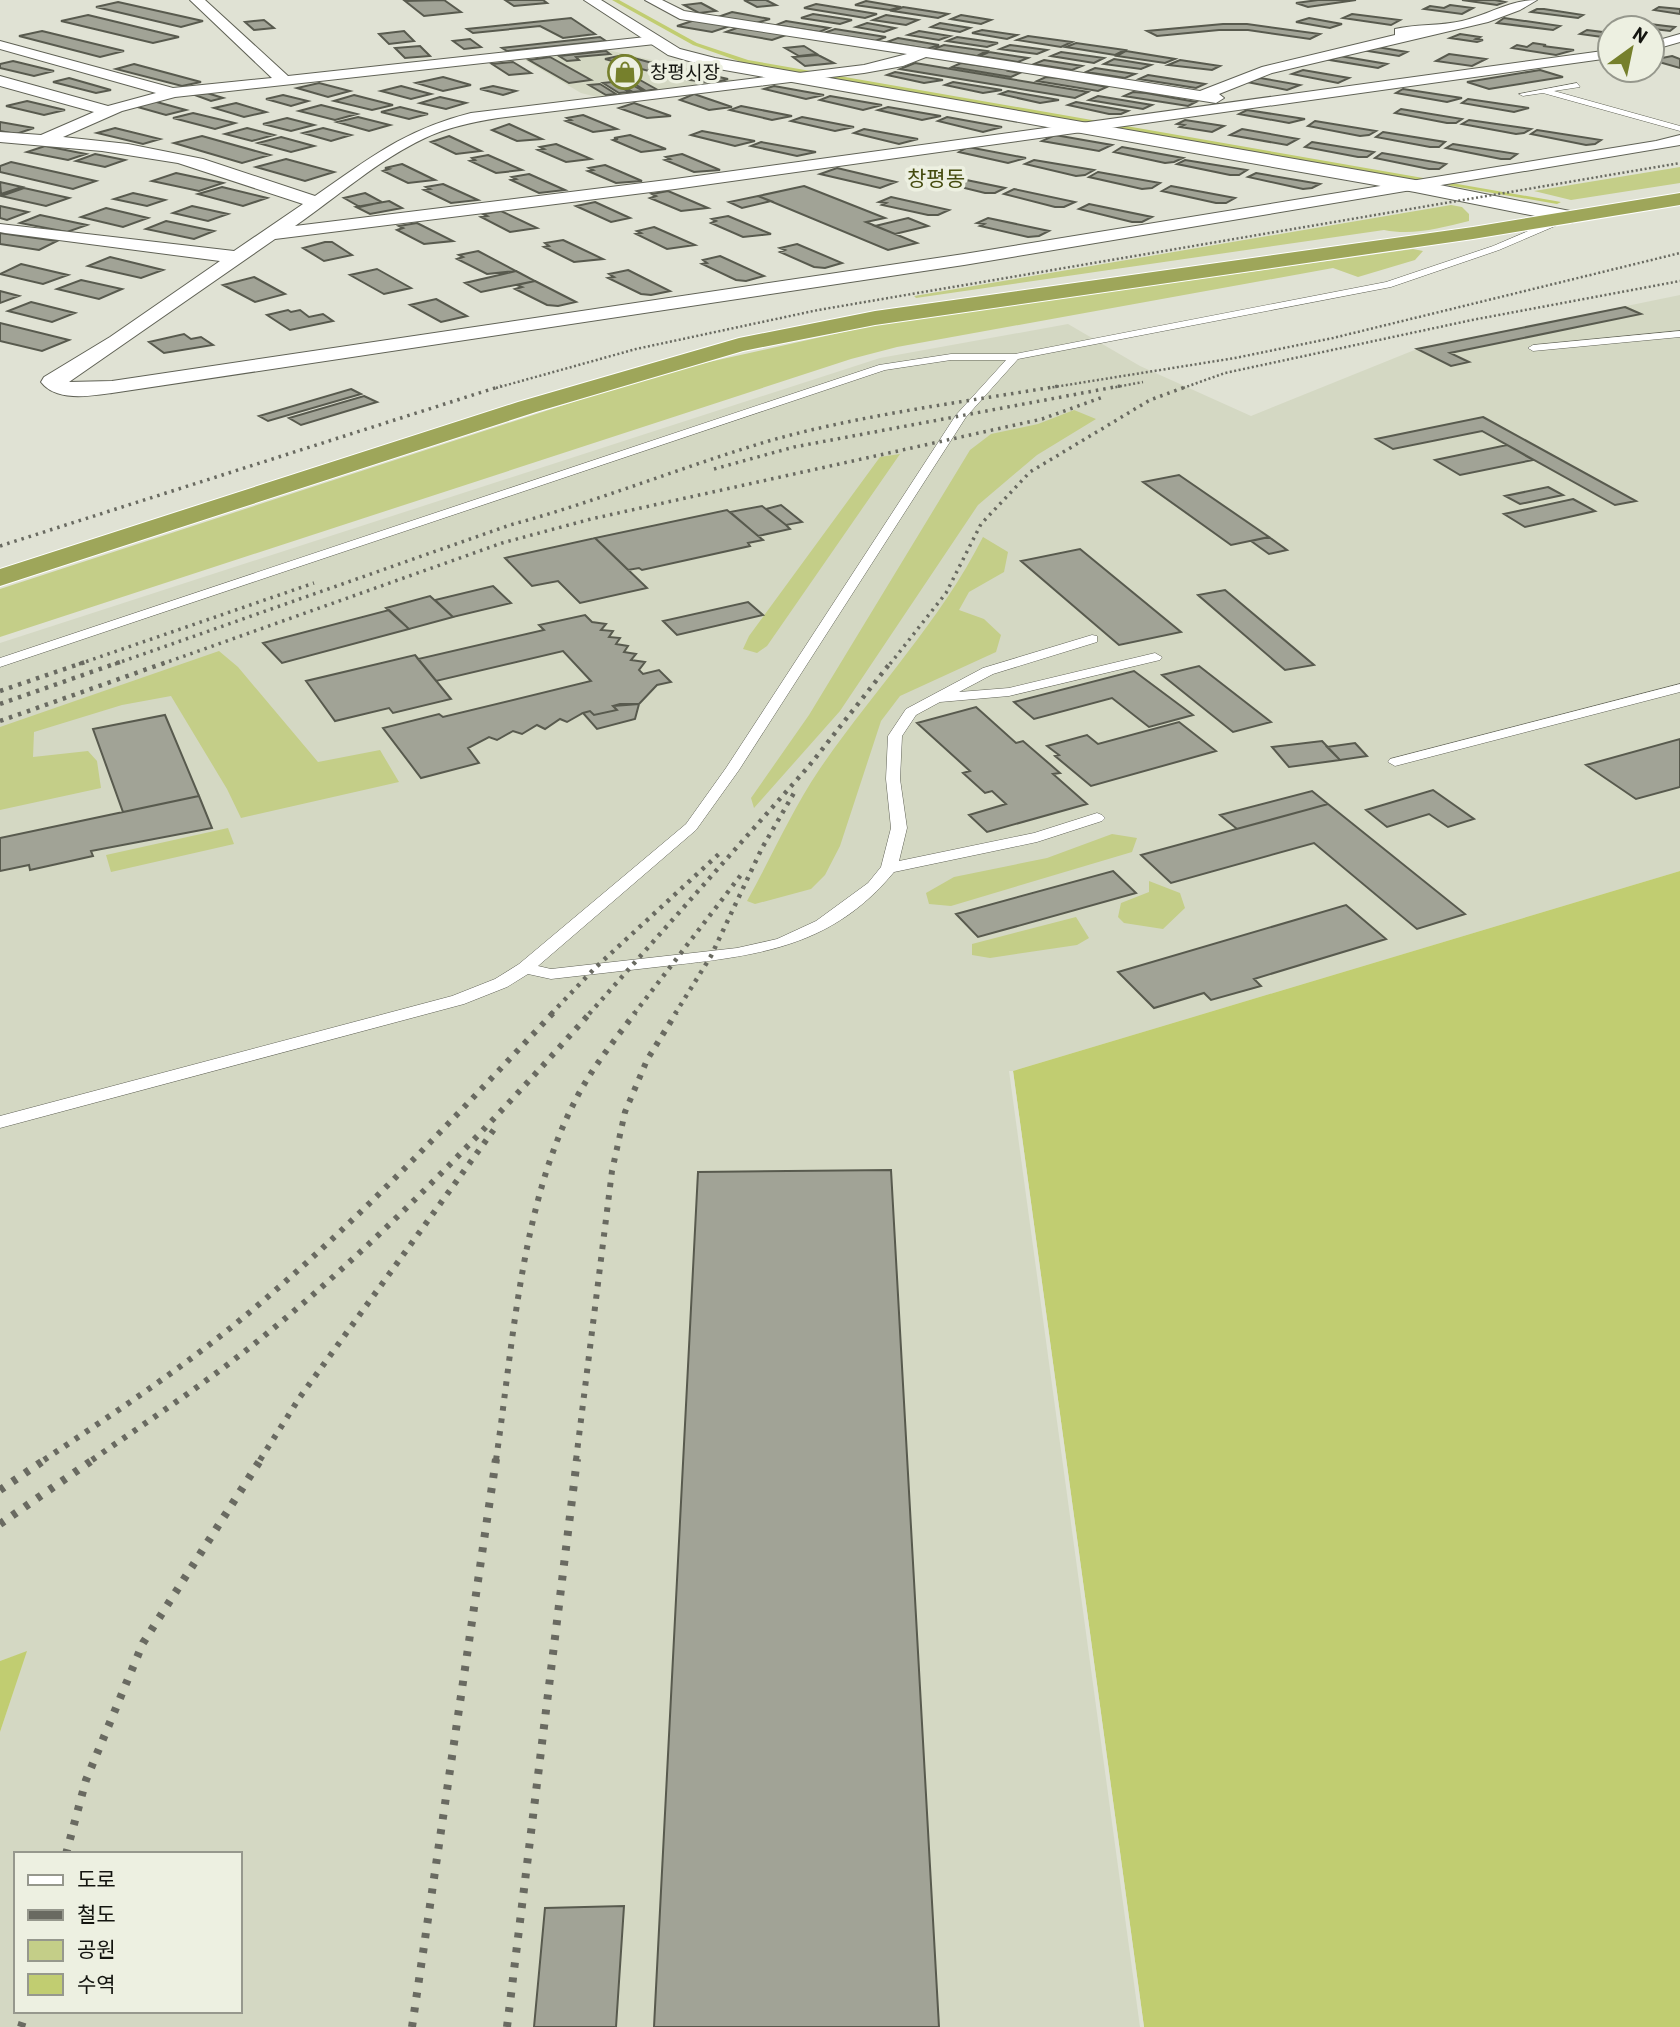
<svg xmlns="http://www.w3.org/2000/svg" width="1680" height="2027" font-family="Barlow,'Noto Sans KR',sans-serif">
	<rect width="100%" height="100%" fill="#e0e2d4"/>
	<path fill="#d4d8c3" fill-rule="evenodd" d="M603,49L674,65L735,80L719,84L601,98L581,93L525,60Z
		M1680,295V871L1013,1071L1144,2027H0V1732L26,1652L0,1661V643L880,358L1068,324L1140,366L1251,416L1417,349ZM16,1854H240V2011H16Z"/>
	<path fill="#c4ce88" d="M1680,167V183L1571,200L1534,191Z
		M1451,205L1462,207L1469,214V221C1440,228 1413,236 1384,230L916,298L914,296Z
		M1413,249L1423,251L1415,260L1358,277L1333,268L897,347L851,359L0,637V589L622,386L700,364L879,324Z
		M1074,410L1096,419L1037,455L978,505L840,711L754,808L751,798L809,715L970,450L991,434L1038,424Z
		M900,454L767,646L757,653L743,649L749,636L880,457Z
		M983,537L1008,552L1004,572L969,592L959,610L984,619L1001,635L996,652L900,696L881,721L840,846L825,875L811,889L755,904L747,901C771,858 792,810 819,770C873,691 940,622 983,537Z
		M219,651L238,667L318,762L380,750L399,782L241,818L227,789L171,696L122,705L34,732L33,757L88,751L97,761L101,788L0,810V727Z
		M228,828L234,844L111,872L106,855Z
		M1112,834L1137,838L1132,852L951,906L929,904L926,893L954,877L1047,858Z
		M1149,881L1180,893L1185,908L1163,929L1124,923L1118,917L1121,903L1149,892Z
		M1076,917L1089,938L1077,945L990,958L972,955V944Z"/>
	<path fill="#c1cd71" d="M1680,871V2027H1144L1013,1071Z
		M27,1651L0,1732V1661Z"/>
	<path fill="#e0e2d4" d="M1009,1071H1013L1144,2027H1140Z"/>
	<g fill="none" stroke-linecap="round" stroke-linejoin="round">
		<path fill="#c1cd71" fill-rule="evenodd" d="M612,0H619L697,43L748,60L1561,202L1557,204L747,64L693,45Z"/>
	</g>
	<path fill="#a1a396" stroke="#585a4e" stroke-width="2" d="M444,0L461,12L424,16L405,1Z
		M505,0H543L547,3L514,6Z
		M744,0H766L776,5L757,7Z
		M1318,0H1356L1308,7L1296,3Z
		M1462,0H1495L1505,2L1497,5Z
		M866,1L901,7L890,10L855,5Z
		M118,2L203,21L181,27L96,7Z
		M701,3L716,11L699,13L684,5Z
		M816,4L877,14L865,18L804,8Z
		M1450,5L1473,8L1462,14L1424,9L1430,6L1444,8Z
		M903,7L948,14L938,18L893,11Z
		M1659,7L1680,9V14L1654,10Z
		M1537,9H1544L1583,15L1578,18L1531,12Z
		M732,12L770,19L756,23L718,17Z
		M813,14L852,20L840,24L801,18Z
		M1352,14L1400,20L1391,25L1343,18Z
		M88,15L179,37L153,43L61,21Z
		M886,15L918,20L906,25L873,20Z
		M961,15L991,20L981,24L951,19Z
		M571,18L595,34L563,38L540,26L473,33L467,29Z
		M1309,18L1342,24L1330,28L1296,22Z
		M1504,18L1560,26L1553,30L1497,23Z
		M264,20L274,28L254,30L245,22Z
		M695,20L730,26L712,32L677,26Z
		M786,21L829,28L819,32L776,25Z
		M1626,21L1666,26L1675,27L1670,31L1621,25Z
		M867,23L895,28L884,32L856,27Z
		M940,23L970,28L960,32L931,27Z
		M1223,24H1247L1320,34L1310,39L1248,30H1219L1157,36L1147,31Z
		M742,26L789,34L772,40L726,32Z
		M835,29L886,37L875,41L824,33Z
		M982,30L1017,35L1007,39L972,33Z
		M1587,30L1610,33V38L1580,34Z
		M42,31L124,51L100,57L19,36Z
		M404,31L414,41L389,44L379,34Z
		M919,31L950,36L939,40L908,35Z
		M1460,34L1480,37L1476,39L1483,40L1477,42L1450,38Z
		M1028,36L1072,42L1061,47L1017,40Z
		M600,37L606,41L507,51L502,48Z
		M957,37L998,43L987,47L947,41Z
		M898,38L939,45L927,49L887,42Z
		M470,39L481,47L464,49L453,41Z
		M1076,43L1125,50L1115,55L1066,47Z
		M1533,43L1546,45L1543,46L1574,50L1556,55L1512,48L1517,45L1527,47Z
		M944,45L987,51L977,56L934,49Z
		M1010,45L1047,50L1037,54L1000,49Z
		M420,46L430,56L405,58L395,48Z
		M804,46L817,54L799,56L785,48Z
		M1371,46L1407,52L1399,56L1362,50Z
		M606,51L610,54L576,57L579,60L567,61L559,56Z
		M1126,51L1175,59L1165,63L1117,56Z
		M989,52L1028,58L1018,62L980,56Z
		M1061,52L1104,58L1094,63L1051,56Z
		M1449,54L1486,59L1472,66L1436,61Z
		M623,55L674,69L656,73L605,59Z
		M818,55L834,63L805,66L793,57Z
		M1340,56L1387,64L1378,68L1330,60Z
		M1672,56L1680,59V68L1652,60Z
		M550,57L591,80L569,83L529,60Z
		M1114,59L1151,65L1141,69L1104,64Z
		M1044,60L1082,66L1072,70L1034,64Z
		M1180,60L1220,66L1212,70L1168,65Z
		M13,61L54,71L34,76L0,68V64Z
		M513,62L531,73L509,75L492,64Z
		M915,63L1088,92L1075,98L900,69Z
		M961,63L1011,70L1009,71L1020,73L1011,77L952,67Z
		M134,64L201,82L182,86L116,69Z
		M1095,68L1135,74L1125,78L1086,72Z
		M1303,70L1349,78L1338,83L1292,74Z
		M1540,70L1563,77L1489,89L1467,82Z
		M895,72L943,80L924,83L887,75Z
		M701,73L728,79L714,83L682,79Z
		M1148,75L1205,84L1196,88L1139,79Z
		M443,77L471,85L443,91L416,83Z
		M1046,77L1059,78L1107,87L1098,91L1037,81Z
		M69,78L111,90L96,93L53,82Z
		M1260,78L1300,85L1287,90L1247,82Z
		M640,80L656,89L646,91L630,81Z
		M625,81L643,91L633,92L615,82Z
		M612,82L629,92L619,93L603,83Z
		M953,82L1002,90L983,93L945,85Z
		M319,83L350,91L328,97L297,88Z
		M600,84L616,94L606,95L589,85Z
		M401,86L431,94L411,99L381,91Z
		M493,86L516,91L503,95L480,89Z
		M774,86L824,95L806,99L764,89Z
		M1403,89L1462,98L1447,102L1396,93Z
		M1008,91L1059,100L1040,103L1000,94Z
		M1133,92L1146,93L1196,102L1188,106L1124,96Z
		M207,93L223,98L211,101L195,95Z
		M694,94L732,107L709,110L680,100Z
		M283,95L308,101L291,106L266,99Z
		M354,95L393,105L372,110L334,101Z
		M830,96L882,105L863,110L820,100Z
		M1098,96L1152,105L1143,109L1089,100Z
		M440,97L466,103L446,109L420,103Z
		M1468,99L1529,108L1514,112L1462,103Z
		M27,101L65,110L44,115L6,106Z
		M153,101L186,110L166,115L134,106Z
		M1076,102L1128,111L1121,114H1109L1068,105Z
		M236,103L266,112L244,117L214,108Z
		M634,103L671,116L647,118L619,108Z
		M321,105L357,114L335,120L299,111Z
		M741,106L792,116L772,120L730,110Z
		M400,107L428,114L409,119L381,112Z
		M888,107L941,116L922,120L878,110Z
		M1401,109L1462,119L1456,123H1447L1395,113Z
		M1247,110L1305,119L1289,123L1239,114Z
		M193,113L235,123L215,129L173,118Z
		M583,115L617,129L593,132L566,121L571,120L567,118Z
		M358,117L390,125L369,131L337,122Z
		M802,117L854,127L835,131L791,121Z
		M947,117L1002,127L983,132L938,121Z
		M287,118L314,125L291,131L263,124Z
		M1185,120L1224,126L1212,132L1180,127L1184,125L1177,124Z
		M1469,120L1531,129L1524,133L1516,134L1462,124Z
		M1315,121L1376,131L1369,135L1360,136L1308,126Z
		M0,122L34,128L16,134L0,131Z
		M509,124L542,139L517,141L492,130Z
		M115,128L160,139L143,144L97,133Z
		M247,128L274,135L252,141L225,134Z
		M323,128L351,135L331,141L303,133Z
		M864,129L918,139L899,144L854,133Z
		M1242,129L1298,139L1287,145L1230,135Z
		M1537,130L1601,140L1595,144L1586,145L1531,134Z
		M702,131L755,141L735,146L691,135Z
		M1383,132L1445,142L1439,147H1430L1376,137Z
		M630,135L666,149L641,152L613,140L618,139L614,138Z
		M1055,135L1112,145L1099,151L1042,141Z
		M202,136L270,155L242,163L174,143Z
		M449,136L481,151L456,154L431,142Z
		M281,137L314,146L291,152L258,143Z
		M761,142L816,152L797,156L751,146Z
		M1312,142L1374,152L1367,157H1358L1305,147Z
		M556,144L591,159L566,162L538,150L544,149L540,147Z
		M1453,144L1517,154L1510,159H1501L1446,148Z
		M45,146L86,154L68,160L27,152Z
		M968,147L1026,158L1008,163L959,152Z
		M1122,147L1183,158L1174,162L1165,163L1114,152Z
		M1382,153L1446,164L1439,169H1429L1375,158Z
		M95,154L125,160L105,167L76,161Z
		M682,154L720,170L694,172L665,160L670,159L666,157Z
		M488,155L522,170L496,173L470,161L475,160L472,158Z
		M286,159L334,172L305,181L256,167Z
		M1034,160L1094,170L1085,175L1076,176L1025,164Z
		M1185,160L1247,170L1239,175H1230L1177,164Z
		M11,162L96,181L73,189L0,172V166Z
		M402,164L435,180L408,183L383,171L389,169L385,168Z
		M605,165L642,181L616,183L588,171L593,170L589,168Z
		M837,168L896,182L880,188L820,174Z
		M1098,172L1160,183L1152,188L1142,189L1089,177Z
		M176,173L223,183L199,191L152,181Z
		M1256,173L1320,184L1312,188L1303,189L1248,177Z
		M529,174L565,190L539,193L511,180L516,179L512,177Z
		M947,176L1005,188L995,193H985L936,181Z
		M0,182L22,187L1,194Z
		M443,184L478,200L451,203L424,190L430,189L426,187Z
		M804,186L885,218L866,222L917,243L888,250L758,196Z
		M1171,186L1235,198L1226,203H1216L1162,191Z
		M222,187L267,198L243,206L198,194Z
		M24,188L69,198L46,206L1,196Z
		M1014,189L1075,202L1064,207H1055L1004,194Z
		M668,191L708,208L681,211L650,198L656,196L652,194Z
		M133,193L165,200L147,206L114,199Z
		M365,193L382,202L360,207L344,198Z
		M758,196L771,201L742,208L729,202Z
		M891,197L949,210L938,215H928L882,205L886,203L879,202Z
		M389,201L402,208L370,214L356,207Z
		M595,202L630,218L611,222L576,206Z
		M1089,204L1152,217L1142,222H1132L1079,209Z
		M0,206L28,212L7,220L0,218Z
		M192,206L228,214L208,221L173,213Z
		M106,208L148,218L123,227L81,217Z
		M501,211L537,228L510,232L481,217L487,216L483,214Z
		M40,215L87,225L67,232L20,223Z
		M728,216L771,234L743,237L711,223L716,221L712,219Z
		M908,218L928,226L895,234L875,226Z
		M988,218L1049,231L1039,236L1028,237L980,226L984,224L977,223Z
		M166,221L214,231L194,239L146,229Z
		M417,223L453,241L424,244L397,230L403,228L399,226Z
		M654,227L695,245L667,249L636,234L641,233L637,231Z
		M0,233L57,241L39,250L0,244Z
		M563,240L603,259L574,262L544,247L549,246L545,243Z
		M325,242H332L352,255L324,261L303,248Z
		M797,244L842,263L825,268L814,267L780,252L785,250L780,248Z
		M478,251L516,271L487,274L457,259L463,257L459,255Z
		M720,256L764,276L746,281L736,280L702,264L707,263L703,260Z
		M110,257L163,270L141,278L88,266Z
		M21,264L68,275L43,284L0,274Z
		M377,269L411,288L384,294L350,275Z
		M628,270L670,291L651,295L641,294L608,278L614,277L609,274Z
		M516,271L535,281L481,292L465,283Z
		M254,277L285,294L255,302L223,285Z
		M81,280L122,289L99,299L57,289Z
		M535,281L576,302L558,306L547,305L515,289L522,287L517,285Z
		M0,291L19,296L0,303Z
		M436,299L467,316L441,322L410,305Z
		M31,302L75,313L52,322L8,311Z
		M1625,307L1641,314L1450,353L1469,362L1451,366L1417,349Z
		M288,310L291,312L300,310L309,317L323,314L333,321L290,330L267,315Z
		M0,323L69,340L42,351L0,341Z
		M184,334L191,339L201,337L213,345L164,353L149,342Z
		M351,389L361,394L268,421L259,416Z
		M364,396L377,402L301,425L289,418Z
		M1483,417L1636,501L1615,505L1482,431L1393,449L1376,439Z
		M1507,445L1533,460L1460,475L1435,460Z
		M1179,475L1269,537L1231,545L1143,482Z
		M1548,487L1563,495L1520,504L1505,496Z
		M1573,499L1595,511L1525,527L1504,514Z
		M781,505L802,522L786,525L766,509Z
		M762,506L786,525L790,529L758,536L730,512Z
		M727,510L763,540L748,543L750,546L642,570L639,568L628,570L595,538Z
		M1269,537L1287,550L1269,554L1251,541Z
		M595,538L647,588L580,603L558,581L532,586L505,558Z
		M1080,549L1181,632L1119,645L1021,561Z
		M493,586L511,603L453,617L435,600Z
		M1225,590L1314,665L1285,670L1198,595Z
		M430,596L453,617L409,629L386,608Z
		M748,602L763,615L677,635L663,621Z
		M389,610L409,629L282,663L263,643Z
		M585,615L592,622L606,624L601,630L613,631L609,637L620,638L616,644L628,646L624,652L636,654L631,660L645,662L639,670L643,674L659,670L671,682L657,685L639,704L613,706L617,710L594,715L590,711L583,713L567,722L560,719L545,729L537,725L522,734L513,731L497,740L489,737L468,748L479,763L421,778L383,728L439,714L443,717L591,681L563,651L436,681L418,659L544,630L539,625Z
		M415,655L451,699L393,713L389,708L335,721L306,681Z
		M1199,666L1271,722L1233,732L1162,675Z
		M1134,671L1193,715L1149,727L1112,698L1034,719L1014,702Z
		M620,704H639L635,719L597,729L583,713L590,711L594,715L617,710L613,706Z
		M976,707L1016,743L1023,741L1060,773L1053,774L1087,804L987,832L969,815L1006,804L992,791L985,793L963,773L970,771L917,723Z
		M165,715L199,796L123,812L93,729Z
		M1179,722L1216,751L1091,786L1055,756L1059,755L1047,746L1087,735L1098,744Z
		M1680,739V787L1636,799L1586,765Z
		M1322,741L1340,760L1289,767L1272,747Z
		M1355,743L1367,756L1340,760L1327,747Z
		M1433,790L1474,819L1448,827L1429,814L1387,827L1366,810Z
		M1312,791L1328,804L1237,829L1220,815Z
		M199,796L212,828L91,851L93,856L30,870L29,865L0,871V838Z
		M1328,804L1465,914L1417,929L1314,843L1171,883L1141,855Z
		M1113,871L1136,893L978,937L956,914Z
		M1346,905L1386,939L1254,979L1261,986L1211,1000L1204,993L1154,1008L1118,972Z
		M891,1170L939,2027H654L698,1172Z
		M624,1906L616,2027H534L545,1908Z"/>
	<g fill="none" stroke-linecap="round" stroke-linejoin="round">
		<g stroke="#606256" stroke-width="1">
			<path id="service" d="M1577,83L1580,87L1554,91L1680,126V131L1543,93L1523,96L1519,94Z
				M1566,215L1571,218L1569,220L1499,250L1391,287L1018,359L966,417L739,770L696,830L538,966L551,969L737,948L777,939L816,921L868,883L881,867L891,828L886,779L888,736L906,709L983,668L1092,635L1097,636V642L993,674L959,692L1009,688L1155,653L1162,657L1160,660L1009,696L940,702L916,715L902,736L900,779L907,828L899,861L1034,833L1097,813L1102,815L1105,818L1102,821L1037,842L894,872C834,945 763,955 674,965C633,970 592,974 551,979L528,974L507,987L464,1004L0,1128V1116L452,996L495,979L519,964L686,824L726,768L956,415L1006,360H951L885,370L0,667V658L879,365L951,354H1015L1386,282L1493,246Z
				M1680,331V337L1533,351L1528,348L1533,345Z
				M1680,684V692L1395,766L1388,762L1390,759Z"/>
		</g>
		<g stroke="#606256" stroke-width="2">
			<path id="minor" d="M190,0H205L288,76L655,36L662,40L655,44L175,97L122,111L63,137L128,144L203,159L315,196C370,158 404,130 471,113L864,65L907,54L680,19L645,0H662L684,11L1200,91L1262,67L1395,35V29C1417,24 1440,26 1462,21C1488,15 1510,0 1537,0L1520,10L1488,22L1272,73L1219,94L1224,98L1216,103L926,57L903,66L864,73L498,118C473,122 448,127 425,138C378,160 337,197 295,226L675,179L1610,50V58L675,189L275,239L69,382L112,381L964,254L1656,141L1680,135V145L964,265L112,393C91,396 56,402 41,382L44,377L110,337L220,261L5,233L0,232V224L234,251L303,204L178,163L102,151L0,142V132L41,135L94,112L0,86V76L108,106L156,93L0,49V41L173,88L272,78Z
				M1680,34V42L1652,50V42Z"/>
		</g>
		<g stroke="#606256" stroke-width="2">
			<path id="tertiary" d="M584,0H601L680,49L715,58L1415,180L1570,211L1577,213L1580,217L1577,221L1570,223L1415,192L713,68L668,55Z"/>
		</g>
		<g stroke="#fff" stroke-width="2">
			<path id="trunk" d="M1680,193V205L1473,239L875,325L743,351L536,412L0,586V569L518,402L739,338L875,311L1473,227Z"/>
		</g>
		<use href="#service" fill="#fff" fill-rule="evenodd"/>
		<use href="#minor" fill="#fff" fill-rule="evenodd"/>
		<use href="#tertiary" fill="#fff" fill-rule="evenodd"/>
		<use href="#trunk" fill="#9ea65a" fill-rule="evenodd"/>
		<path stroke="#696a61" stroke-width="2.5" stroke-dasharray="2 2.5" stroke-linecap="butt" d="M496,388L636,349L818,310L1680,163
			M1048,388L1235,358L1333,338L1680,253
			M1111,388L1143,382
			M1183,388L1225,373L1472,320L1680,281"/>
		<path stroke="#696a61" stroke-width="3.5" stroke-dasharray="2.5 5" stroke-linecap="butt" d="M714,469L794,447L1120,386
			M0,546L501,386
			M79,664L314,583
			M115,664L510,525C599,501 684,466 772,440C866,414 964,402 1059,386
			M162,664L502,543L591,519L1042,419L1103,397
			M890,664L946,593L981,524L1030,472L1150,400L1188,386"/>
		<path stroke="#696a61" stroke-width="4.5" stroke-dasharray="3.5 6" stroke-linecap="butt" d="M0,691L85,662
			M0,704L120,662
			M0,721L167,662
			M551,1014L595,968L721,852
			M589,1014L809,766L891,662
			M634,1014L744,871
			M675,1014L711,956L762,848L794,793"/>
		<path stroke="#696a61" stroke-width="6" stroke-dasharray="4.5 8" stroke-linecap="butt" d="M44,1460C108,1417 174,1374 234,1325C350,1231 451,1121 553,1013
			M92,1460C148,1421 206,1383 259,1340C378,1244 489,1127 590,1013
			M260,1460L300,1397L498,1124
			M496,1460C513,1345 521,1205 575,1101C591,1069 614,1041 635,1013
			M576,1460L612,1171L625,1112L647,1060L676,1013"/>
		<path stroke="#696a61" stroke-width="8" stroke-dasharray="5 10" stroke-linecap="butt" d="M0,1490L46,1459
			M0,1524L94,1459
			M66,1854L86,1780L143,1643L261,1459
			M21,2027L26,2011
			M412,2027L496,1459
			M507,2027L577,1459"/>
	</g>
	<defs>
		<g id="shop-ring" transform="scale(1.75)"><circle r="9.5" fill="#edf0e1" stroke="#76802c" stroke-width="1.5"/><path d="M-5-2.5h2.3a2.7 3.5 0 0 1 5.4 0H5L5.5 6h-11ZM-1.5-2.5h3a1.5 2.3 0 0 0-3 0Z" fill="#76802c"/></g>
	</defs>
	<g fill-rule="evenodd">
		<use href="#shop-ring" x="625" y="72"/>
	</g>
	<g text-anchor="middle" stroke-width="7" stroke-linejoin="round" paint-order="stroke">
		<g font-size="19" fill="#141510" stroke="#edf0e1" text-anchor="start">
			<text x="650" y="79">창평시장</text>
		</g>
		<g font-size="21" fill="#43490c" stroke="#edf0e1">
			<text x="936" y="186">창평동</text>
		</g>
	</g>
	<rect x="14" y="1852" width="228" height="161" fill="#edf0e1" stroke="#96988d" stroke-width="2"/>
	<rect x="28" y="1875" width="35" height="10" fill="#ffffff" stroke="#96988d" stroke-width="2"/>
	<text x="77" y="1887" font-size="21" fill="#141510">도로</text>
	<rect x="28" y="1910" width="35" height="10" fill="#696a61" stroke="#96988d" stroke-width="2"/>
	<text x="77" y="1922" font-size="21" fill="#141510">철도</text>
	<rect x="28" y="1940" width="35" height="21" fill="#c4ce88" stroke="#96988d" stroke-width="2"/>
	<text x="77" y="1957" font-size="21" fill="#141510">공원</text>
	<rect x="28" y="1974" width="35" height="21" fill="#c1cd71" stroke="#96988d" stroke-width="2"/>
	<text x="77" y="1992" font-size="21" fill="#141510">수역</text>
	<g transform="translate(1631 49) rotate(33)"><circle r="33" fill="#edf0e1" stroke="#96988d" stroke-width="2"/>
	<path d="M0-5L12 26L0 18L-12 26Z" fill="#76802c"/>
	<text y="-10" font-size="19" font-weight="bold" text-anchor="middle" fill="#141510">N</text>
	</g>
</svg>
